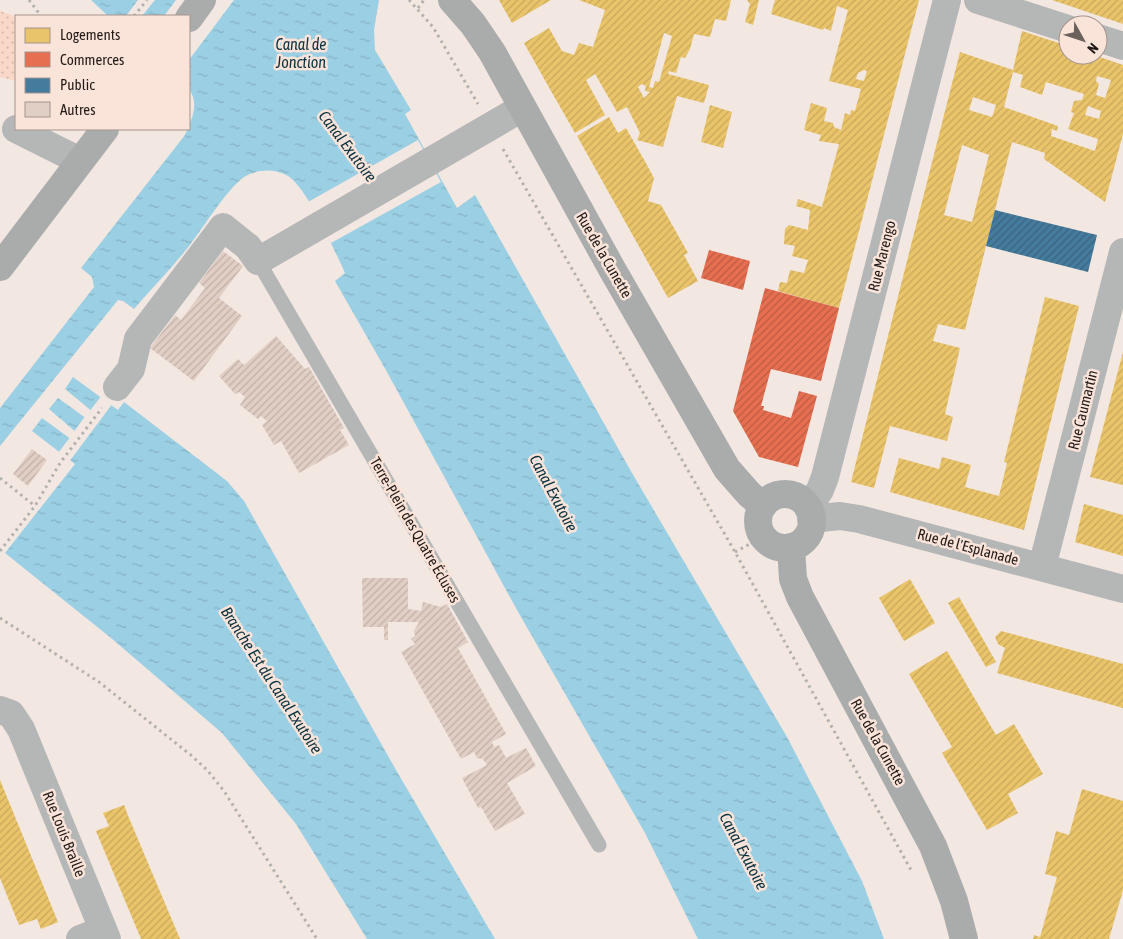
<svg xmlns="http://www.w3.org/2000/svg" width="1123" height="939" font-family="'Asap Condensed',sans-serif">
	<defs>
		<pattern id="grass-dots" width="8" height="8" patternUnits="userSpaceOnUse" patternTransform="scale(1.25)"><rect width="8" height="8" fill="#f9d8c8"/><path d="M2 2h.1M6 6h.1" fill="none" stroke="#d5b9ab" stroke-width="1.8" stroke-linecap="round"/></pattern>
		<pattern id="water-ripples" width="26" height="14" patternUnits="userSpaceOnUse" patternTransform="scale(1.25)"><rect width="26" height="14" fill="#9bcfe4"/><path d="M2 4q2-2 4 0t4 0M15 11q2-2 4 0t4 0" fill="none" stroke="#85b1c3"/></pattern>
		<pattern id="homes-hatch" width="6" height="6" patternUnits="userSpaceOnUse" patternTransform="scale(1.25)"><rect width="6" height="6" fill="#e9c46a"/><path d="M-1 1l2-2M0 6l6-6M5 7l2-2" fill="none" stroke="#c8a85b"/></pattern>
		<pattern id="shops-hatch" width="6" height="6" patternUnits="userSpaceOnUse" patternTransform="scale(1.25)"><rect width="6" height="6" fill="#e76f51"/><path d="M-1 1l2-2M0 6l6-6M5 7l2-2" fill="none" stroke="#bb5a42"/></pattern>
		<pattern id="public-hatch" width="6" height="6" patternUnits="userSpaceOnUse" patternTransform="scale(1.25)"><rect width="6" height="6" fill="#457b9d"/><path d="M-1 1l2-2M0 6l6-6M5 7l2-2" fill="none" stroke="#39647f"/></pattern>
		<pattern id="building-hatch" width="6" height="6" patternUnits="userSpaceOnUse" patternTransform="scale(1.25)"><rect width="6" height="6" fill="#e1cec5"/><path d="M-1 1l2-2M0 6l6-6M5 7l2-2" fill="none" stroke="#c1b0a8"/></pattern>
	</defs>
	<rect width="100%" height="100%" fill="#f3e7e1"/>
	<path fill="url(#grass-dots)" d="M0,11L12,15L16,19V81L0,77Z"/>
	<path fill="url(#water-ripples)" d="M91,0H379L374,30L375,50L411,110L405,114L457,208L475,195L632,473L787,737L862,881L884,939H698L645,833L517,610L387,372L335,281L345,273L341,264C331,243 306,187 288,176C274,168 257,169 244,177C227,189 203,228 189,246C172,268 152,288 134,309L123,301L118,300L0,446V408L94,287L92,277L81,268L185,135C191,121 200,104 189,89V16H108Z
		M73,377L118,410L124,402L227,481L244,501L396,770L495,939H367L296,824L222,733L111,638L5,553L75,464L32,431L42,418L79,445L84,439L49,409L58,398L94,424L99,417L65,389Z"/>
	<path fill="#f3e7e1" d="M138,0H155L142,16H126Z
		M176,0H234L189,60V16H164Z
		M418,140L441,182L331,243L308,202Z
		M102,395L113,403L69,462L58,453L71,436L79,442L81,439L73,433L86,415L94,421L96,418L89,412Z"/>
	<path fill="url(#homes-hatch)" fill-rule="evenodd" d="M499,0H551L512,23Z
		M579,0H731L726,21L715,19L710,37L694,34L690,49L685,58L681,57L676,73L669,71L668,74L709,85L704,103L677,96L663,147L637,140L640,133L627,107L617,112L595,74L586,80L605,115L575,133L551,91L524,43L549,28L562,51L574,55L579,43L593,47L605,10ZM664,33L672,36L659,82L655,81L653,88L649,87ZM642,84L646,86L645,91L650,92L644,98L638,87Z
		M747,0H759L753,25L745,22L750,4Z
		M775,0H919L839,308L778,291L780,282L787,283L790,270L804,273L808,260L792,256L795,246L784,244L785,229L789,225L808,230L810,210L796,206L798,199L822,207L839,144L819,141L821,135L804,130L811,103L827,108L824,121L833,123L834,127L841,130L845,113L850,115L851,110L855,111L861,89L829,81L848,10L837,6L831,31L824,28L823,30L771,14ZM864,70L867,71L864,81L856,79L858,73Z
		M1052,0H1123V24Z
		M1022,31L1068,46V55H1094L1123,65V134L1105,202L1044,159L1045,153L1012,142L965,330L938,324L933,341L960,348L945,414L953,417L947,441L890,426L874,488L851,482L960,52L1013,70ZM1013,72L1023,75L1020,87L1042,95L1046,82L1084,94L1082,100L1074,101L1071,112L1074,113L1068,129L1098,139L1095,151L1051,136L1052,129L1057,131L1058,126L1004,107ZM1097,76L1111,80L1105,98L1096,95L1099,84L1096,81ZM973,97L996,105L992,117L969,110ZM1088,106L1101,111L1099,119L1085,115ZM962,145L989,155L972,222L944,215Z
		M710,105L732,112L723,148L701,142Z
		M609,117L618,133L626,128L647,165L654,178L648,201L661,205L688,253L684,255L698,281L668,298L577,136Z
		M1045,297L1079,306L1024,530L890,492L899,458L939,469L942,457L971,465L965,487L999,496L1007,463L1004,462Z
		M1123,352V485L1090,477Z
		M1084,504L1123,515V556L1075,542Z
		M910,579L935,623L904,641L879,598Z
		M959,597L996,662L986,667L948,603Z
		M1001,631L1123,664V708L997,673L1005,648L998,644L995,637Z
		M947,651L996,735L1014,724L1043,774L1008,794L1018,813L987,830L942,753L952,747L909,674Z
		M0,780L58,922L41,929L37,919L19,925L0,878Z
		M1082,789L1123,801V890L1109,939H1033L1034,935L1040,937L1057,877L1045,874L1056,831L1069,835Z
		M124,805L129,818L180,939H141L96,831L109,826L103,813Z"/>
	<path fill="url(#shops-hatch)" d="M709,250L750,261L743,290L701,278Z
		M765,288L839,308L821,381L771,369L761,406H764L763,410L791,418L799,391L817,396L798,467L759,457L733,411Z"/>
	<path fill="url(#public-hatch)" d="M995,210L1097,235L1088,272L986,246Z"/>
	<path fill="url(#building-hatch)" d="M223,251L243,266L219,298L242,316L194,381L150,348L175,315L181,320L205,288L199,283Z
		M276,336L305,369L309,367L344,428L340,430L349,445L299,473L281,441L274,445L262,425L267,421L261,416L258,419L240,405L245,397L239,392L235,394L219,376L238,359L244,365Z
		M32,449L47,460L28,486L13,474Z
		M362,578H408V609L421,611L423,602L441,607L447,604L468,642L458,648L506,734L492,742L494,747L499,745L506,758L526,748L536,766L507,783L525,814L495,831L481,807L478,808L462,778L487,765L483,759L477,758L474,752L461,759L401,652L415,644L411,639L415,636L414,631L419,622H388V640H384V627H363Z"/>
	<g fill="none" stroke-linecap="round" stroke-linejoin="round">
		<path stroke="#b2b1b0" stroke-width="3" stroke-dasharray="2.5 4" stroke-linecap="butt" d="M29,0L41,16
			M409,0L433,27L478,104
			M418,8L424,0
			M134,16L147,0
			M503,149L735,552L911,870
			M0,478L35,506
			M0,551L35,506L60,463L102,408
			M735,552L763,537
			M0,618L99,682L192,756L208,771L224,791L317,939"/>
		<path stroke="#b5b6b6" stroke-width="15" d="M258,261L599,845"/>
		<path stroke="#b5b6b6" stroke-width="28" d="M978,0L1068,29
			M1098,38L1123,46
			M16,129L80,161
			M117,387L131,369L138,339L223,227L248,247L258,261L522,108
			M808,508L820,490L825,477L947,0
			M811,519L840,516L859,519L1123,589
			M1042,567L1123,252
			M0,710L11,714L21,729L107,939
			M80,939L103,930"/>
		<path stroke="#aaacac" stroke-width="28" d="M452,0L473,24L492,52L612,269L727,469L749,494L763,506
			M189,18L202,0
			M0,267L105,129
			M758 521a27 27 0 1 1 54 0a27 27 0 1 1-54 0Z
			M791,547L793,579L800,597L933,846L954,901L964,939"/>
	</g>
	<g text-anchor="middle" stroke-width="5" stroke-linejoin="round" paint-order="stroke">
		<g font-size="15" fill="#221a17" stroke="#fae4da">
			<text transform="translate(604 255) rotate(60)" y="5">Rue de la Cunette</text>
			<text transform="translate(882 256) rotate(-76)" y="5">Rue Marengo</text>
			<text transform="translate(1083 410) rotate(-76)" y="5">Rue Caumartin</text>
			<text transform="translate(415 530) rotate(60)" y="5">Terre-Plein des Quatre Écluses</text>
			<text transform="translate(968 547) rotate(15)" y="5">Rue de l'Esplanade</text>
			<text transform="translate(878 742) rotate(61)" y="5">Rue de la Cunette</text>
			<text transform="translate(64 834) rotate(68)" y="5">Rue Louis Braille</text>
		</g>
		<g font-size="16" font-style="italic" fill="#0a313f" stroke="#fae4da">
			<text x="301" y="50">Canal de<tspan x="301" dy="18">Jonction</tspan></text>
			<text transform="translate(348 146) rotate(53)" y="6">Canal Exutoire</text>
			<text transform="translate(554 493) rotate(62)" y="6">Canal Exutoire</text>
			<text transform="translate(272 680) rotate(57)" y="6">Branche Est du Canal Exutoire</text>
			<text transform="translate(744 851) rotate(62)" y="6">Canal Exutoire</text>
		</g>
	</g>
	<rect x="15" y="15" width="175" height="115" fill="#fae4da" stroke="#a4938c"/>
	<rect x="25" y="28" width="25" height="15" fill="#e9c46a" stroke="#a4938c"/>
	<text x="60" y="40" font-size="15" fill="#221a17">Logements</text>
	<rect x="25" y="52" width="25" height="15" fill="#e76f51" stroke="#a4938c"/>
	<text x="60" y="65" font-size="15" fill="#221a17">Commerces</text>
	<rect x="25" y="78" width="25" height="15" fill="#457b9d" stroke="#a4938c"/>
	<text x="60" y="90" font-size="15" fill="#221a17">Public</text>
	<rect x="25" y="102" width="25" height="15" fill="#e1cec5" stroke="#a4938c"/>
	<text x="60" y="115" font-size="15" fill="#221a17">Autres</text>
	<g transform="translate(1083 40) rotate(130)"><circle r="24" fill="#fae4da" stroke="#a4938c"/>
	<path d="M0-4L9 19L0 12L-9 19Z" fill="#6b625e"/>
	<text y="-8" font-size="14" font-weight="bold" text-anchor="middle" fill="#221a17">N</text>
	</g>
</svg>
